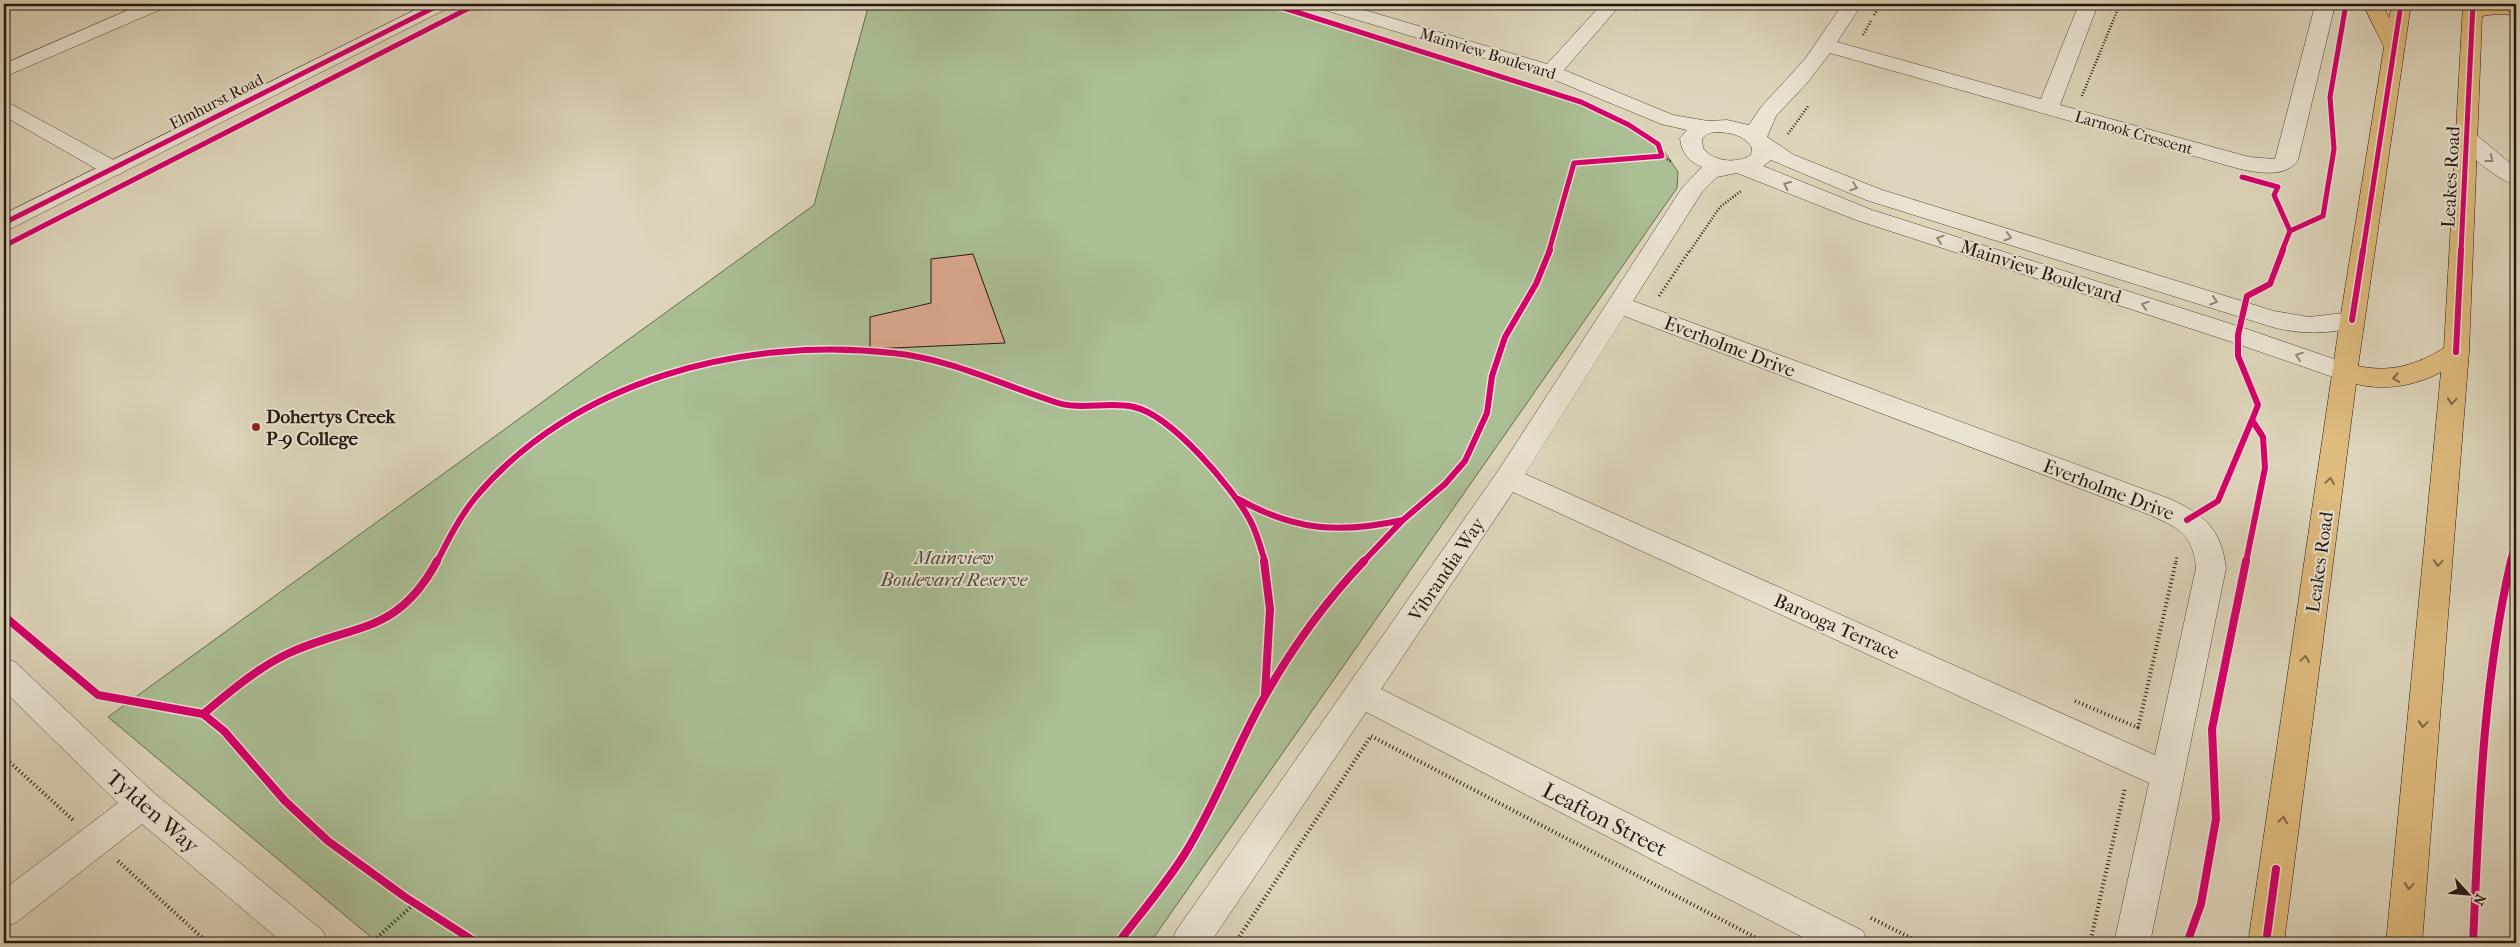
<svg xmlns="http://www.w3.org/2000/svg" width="2520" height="947" font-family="'IM FELL French Canon',serif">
	<rect width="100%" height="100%" fill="#ded6bc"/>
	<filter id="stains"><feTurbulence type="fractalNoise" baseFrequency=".004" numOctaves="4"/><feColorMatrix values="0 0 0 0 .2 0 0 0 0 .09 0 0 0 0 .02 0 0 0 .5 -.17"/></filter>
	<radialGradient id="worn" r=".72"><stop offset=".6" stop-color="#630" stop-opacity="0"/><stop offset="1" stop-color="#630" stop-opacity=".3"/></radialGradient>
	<path fill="#abbf95" stroke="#676b52" d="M869,4H1269L1544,92L1590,109L1631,129L1664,151L1678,172L1677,188L1150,943H378L108,717L814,205Z"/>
	<path fill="#dca98f" stroke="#231710" d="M973,254L1005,343L870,349V317L931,303V259Z"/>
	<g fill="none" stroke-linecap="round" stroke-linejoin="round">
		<g stroke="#52473b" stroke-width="1">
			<path id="minor" d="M142,4H167L164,8L4,77V64Z
				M1315,4H1344L1547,64L1602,4H1621L1564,70L1673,115L1708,121L1727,120L1749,125L1761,107L1805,59L1843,4H1862L1837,42L2041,99L2079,4H2098L2060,105L2249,157L2275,159L2314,9L2313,4H2332L2334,9L2298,160C2286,178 2259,173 2240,169L1830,53L1807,83L1776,116L1767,137L1794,155L1882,190L2274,311L2309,317L2352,312L2361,314L2364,320L2361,326C2330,334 2303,335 2272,327L1866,200L1771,160L1763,166L1872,210L2247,329L2354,366L2358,372L2354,378L2345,381L2336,378L2229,341L1856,220L1737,173L1717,177L1702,192L1633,301L2170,499C2205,515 2221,529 2226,568L2150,943H2114L2149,783L1513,492L1381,689L1863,931L1868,943H1814L1366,712L1210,943H1171L1176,931L1498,471L1682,188L1702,167C1689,162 1681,152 1680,138L1687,130L1661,124L1550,78L1318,8ZM1713,132C1728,132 1744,134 1752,148L1751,155C1737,164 1713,162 1703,148L1702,139L1706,135ZM1624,316L2150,515C2179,528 2193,534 2196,568L2155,755L1525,474Z
				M4,102L11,104L121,164L124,169L121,174L113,176L105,174L4,116Z
				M2466,132L2474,133L2516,168V185C2498,181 2466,153 2455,138L2458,133Z
				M4,658L15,662L154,793L323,931L328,943H283L142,824L17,922L4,927V889L118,803L4,691Z"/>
		</g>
		<g stroke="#52473b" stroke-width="1">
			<path id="tertiary" d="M427,4H451L448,8L12,228L4,230V214Z"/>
		</g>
		<g stroke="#231710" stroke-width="1">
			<path id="trunk" d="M2363,4H2382L2389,18L2392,4H2411L2358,366C2391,373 2416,365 2444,348L2463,4H2516V15L2496,14L2482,16L2469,352L2422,943H2386L2441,372C2415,386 2385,391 2356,384L2284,943H2248L2340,320L2384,47Z"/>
		</g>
		<path stroke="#231710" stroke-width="2.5" stroke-dasharray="1 2" stroke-linecap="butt" d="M1635,10L1640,4
			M1874,15L1881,4
			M1863,35L1871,21
			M2082,96L2120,4
			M1788,134L1809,105
			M1662,156L1672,162
			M1690,251L1720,207L1741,191"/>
		<path stroke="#231710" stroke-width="3" stroke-dasharray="1 2.5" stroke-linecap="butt" d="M1659,296L1690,250
			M2176,562L2177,556"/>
		<path stroke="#231710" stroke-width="4" stroke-dasharray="1 3" stroke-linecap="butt" d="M2075,701L2139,728
			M2138,728L2176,561
			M4,757L73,820
			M118,861L208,943
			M1871,918L1921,943
			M371,943L415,903
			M1235,943L1371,736L1766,943
			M2090,943L2125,788"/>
		<use href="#minor" fill="#eae4d3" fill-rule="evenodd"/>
		<use href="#tertiary" fill="#eae4d3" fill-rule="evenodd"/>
		<use href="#trunk" fill="#dfbb7e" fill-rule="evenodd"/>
		<g stroke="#eae4d3" stroke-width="8">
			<path id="cycleway-far2" d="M1271,4L1581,102L1629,125L1658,144L1662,156L1574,163L1549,251
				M2242,177L2278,187L2274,195L2290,231
				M4,223L441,4
				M4,246L477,4
				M2282,251L2290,231L2323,216L2334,149L2330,97L2346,4
				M2363,251L2401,4
				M2461,251L2473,4"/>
		</g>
		<g stroke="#eae4d3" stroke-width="9">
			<path id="cycleway-far1" d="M2352,320L2363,250
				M2456,352L2461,250
				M1238,499C1296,531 1339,534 1403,520
				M2187,520L2218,501L2252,420
				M437,562C448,540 459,518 475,498C573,380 745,336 893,353C950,359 1000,384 1055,402C1080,411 1108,401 1134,407C1171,415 1232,487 1250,520C1257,533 1261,548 1265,562
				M1363,562L1403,520L1445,484L1465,461L1487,413L1492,376L1505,337L1536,284L1550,250
				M2246,562L2265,468L2263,437L2252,420L2258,405L2238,356V335L2247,296L2270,284L2283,250
				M2510,562L2516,537"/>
		</g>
		<g stroke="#eae4d3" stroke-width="11">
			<path id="cycleway" d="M1264,561L1270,609L1265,694
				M4,616L98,695L203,714L224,731L285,801L328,841L405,897L477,943
				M203,714C230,692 256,669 287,654C353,623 397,636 437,561
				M1118,943C1140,914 1165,885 1184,855C1216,804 1236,747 1265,696C1292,648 1327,600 1364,561
				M2187,943L2201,904L2216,819L2212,729L2246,561
				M2266,943L2276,869
				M2473,943C2479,815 2482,686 2511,561"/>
		</g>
		<use href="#cycleway-far2" stroke="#d6006c" stroke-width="5"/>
		<use href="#cycleway-far1" stroke="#d6006c" stroke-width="6"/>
		<use href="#cycleway" stroke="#d6006c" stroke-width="8"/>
	</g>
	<defs><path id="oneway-chevron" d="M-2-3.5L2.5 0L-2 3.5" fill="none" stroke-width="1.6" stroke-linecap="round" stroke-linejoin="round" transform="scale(1.25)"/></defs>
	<g stroke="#90887b">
		<use href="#oneway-chevron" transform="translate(2490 159) rotate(38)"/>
		<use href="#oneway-chevron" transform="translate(1787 185) rotate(-155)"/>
		<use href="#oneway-chevron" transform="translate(1854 187) rotate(19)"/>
		<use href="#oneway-chevron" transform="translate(2008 237) rotate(17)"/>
		<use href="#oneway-chevron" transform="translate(1940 239) rotate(-162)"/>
		<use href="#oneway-chevron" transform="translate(2214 301) rotate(17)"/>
		<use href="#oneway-chevron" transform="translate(2145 305) rotate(-162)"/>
		<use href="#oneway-chevron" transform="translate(2299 356) rotate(-161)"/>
	</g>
	<g stroke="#816947">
		<use href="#oneway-chevron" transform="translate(2396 378) rotate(171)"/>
		<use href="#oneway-chevron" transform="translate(2452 401) rotate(95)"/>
		<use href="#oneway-chevron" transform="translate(2330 481) rotate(-82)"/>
		<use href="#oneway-chevron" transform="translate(2438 563) rotate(95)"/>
		<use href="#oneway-chevron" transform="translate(2305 659) rotate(-82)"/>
		<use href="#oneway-chevron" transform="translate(2423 724) rotate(95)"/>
		<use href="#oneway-chevron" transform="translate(2283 820) rotate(-82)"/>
		<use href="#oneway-chevron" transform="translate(2409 886) rotate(95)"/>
	</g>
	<circle fill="#8f2418" stroke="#eae4d3" stroke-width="2" cx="256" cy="427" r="5"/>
	<g text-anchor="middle" stroke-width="4" stroke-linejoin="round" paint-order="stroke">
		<g font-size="16" fill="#231710" stroke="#eae4d3">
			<text transform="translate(1488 53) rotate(17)" y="6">Mainview Boulevard</text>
			<text transform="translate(216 101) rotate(-27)" y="6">Elmhurst Road</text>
			<text transform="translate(2134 132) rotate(16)" y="6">Larnook Crescent</text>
		</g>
		<g font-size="19" fill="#231710" stroke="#eae4d3">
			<text transform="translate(2450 177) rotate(-87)" y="7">Leakes Road</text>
			<text transform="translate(2041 271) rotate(18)" y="7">Mainview Boulevard</text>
			<text transform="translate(1730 346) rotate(21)" y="7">Everholme Drive</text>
			<text transform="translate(2109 489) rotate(21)" y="7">Everholme Drive</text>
			<text transform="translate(2319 562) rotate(-82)" y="7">Leakes Road</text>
			<text transform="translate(1446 569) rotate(-56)" y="7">Vibrandia Way</text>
			<text transform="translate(1837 626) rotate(24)" y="7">Barooga Terrace</text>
		</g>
		<g font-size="19" font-weight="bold" fill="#231710" stroke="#eae4d3" text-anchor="start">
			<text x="266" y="423">Dohertys Creek<tspan x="266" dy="22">P-9 College</tspan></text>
		</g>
		<g font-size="19" font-style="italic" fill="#4c4938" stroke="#eae4d3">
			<text x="954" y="564">Mainview<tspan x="954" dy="22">Boulevard Reserve</tspan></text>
		</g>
		<g font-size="22" fill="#231710" stroke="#eae4d3">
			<text transform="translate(153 811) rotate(41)" y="8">Tylden Way</text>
			<text transform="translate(1605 819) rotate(27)" y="8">Leafton Street</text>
		</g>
	</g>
	<rect width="2520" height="947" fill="none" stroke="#ded6bc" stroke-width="20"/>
	<rect x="5" y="5" width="2510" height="937" fill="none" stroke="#231710" stroke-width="2.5"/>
	<rect x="10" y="10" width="2500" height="927" fill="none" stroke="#231710"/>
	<g transform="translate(2468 894) rotate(116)" stroke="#eae4d3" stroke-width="4" paint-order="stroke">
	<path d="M0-4L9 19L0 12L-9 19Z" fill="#231710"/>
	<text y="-8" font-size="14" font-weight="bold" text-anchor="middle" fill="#231710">N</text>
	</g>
	<rect width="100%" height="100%" filter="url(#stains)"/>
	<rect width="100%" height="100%" fill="url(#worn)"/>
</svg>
